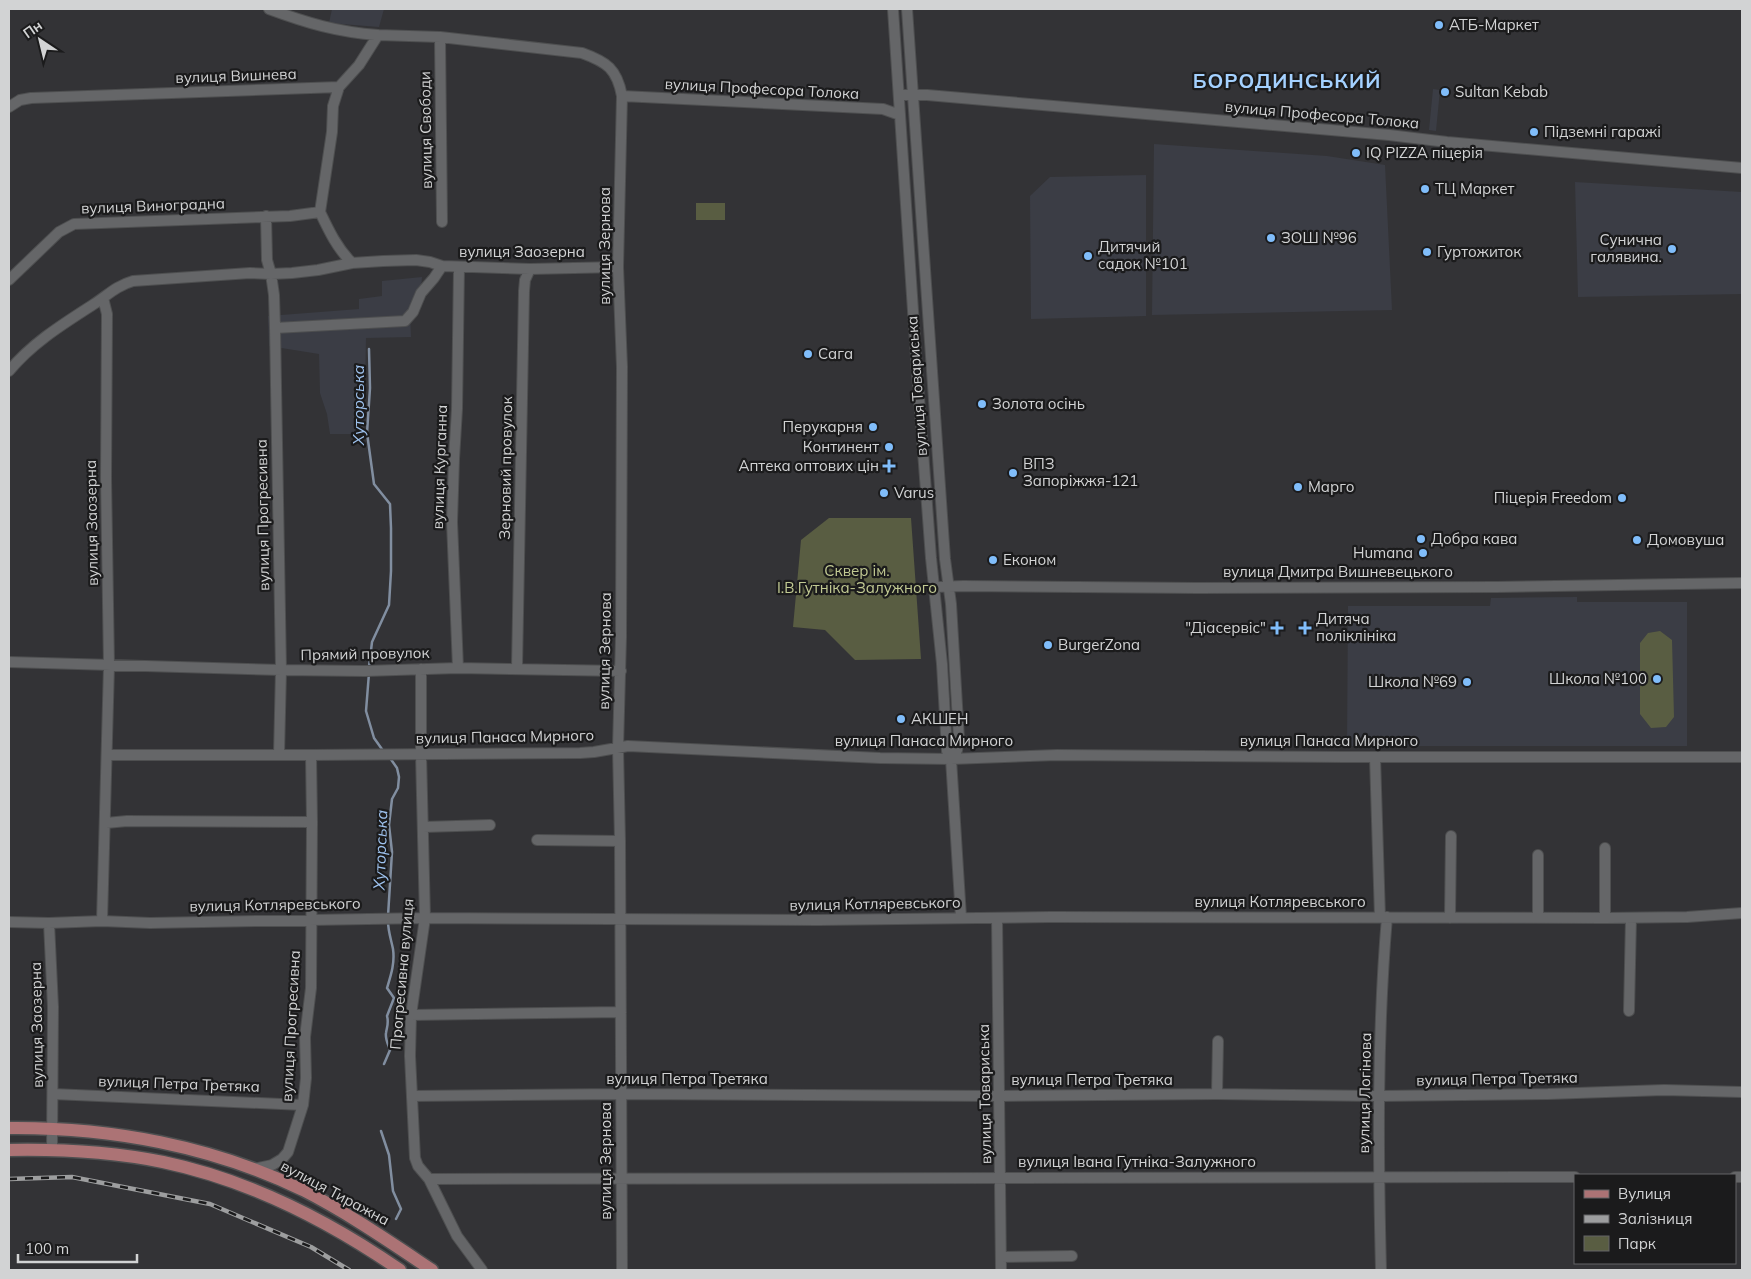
<svg xmlns="http://www.w3.org/2000/svg" width="1751" height="1279" font-family="Mulish,sans-serif">
	<rect width="100%" height="100%" fill="#333336"/>
	<path fill="#3b3d45" d="M332,9H384L379,27L329,23Z
		M1433,89L1440,90L1436,131L1429,130Z
		M1154,144L1327,156L1385,165L1392,310L1152,315Z
		M1146,175V316L1031,319L1030,196L1050,177Z
		M1575,182L1742,192V294L1578,297Z
		M422,277L421,289L410,311L411,337L366,338L364,434H330L327,414L320,393L319,354L269,346L268,316L359,309V299L382,296V281Z
		M1577,597V602H1687V746H1347L1348,606H1490L1491,598Z"/>
	<path fill="#595d42" d="M696,203H725V220H696Z
		M829,518H911L921,659L855,660L825,630L793,627L801,540Z
		M1660,631L1672,640L1674,717L1666,727L1651,728L1640,714V643L1648,633Z"/>
	<g fill="none" stroke-linecap="round" stroke-linejoin="round">
		<path stroke="#818ea0" stroke-width="2.5" d="M369,667L372,642L389,605L391,571V528L390,504L374,484L367,433L370,388L369,349
			M369,673L366,711L374,738L384,752
			M388,916L392,852L389,825L392,799L398,788L399,777L397,768L390,758
			M384,1064L390,1050C388,1044 385,1039 386,1033C387,1026 389,1023 387,1016L394,998L387,988C391,975 395,963 393,949C391,939 388,931 388,921
			M381,1131L389,1155L393,1191L401,1209L396,1219"/>
		<g stroke="#4e4f50" stroke-width="12">
			<path id="minor" d="M269,9C307,23 337,32 378,35
				M893,9L917,371L931,558L942,664L947,751L951,759L961,917
				M907,9L945,559L951,604L959,739L957,750L951,759
				M440,37L442,222
				M339,87L359,65L378,35L440,37L582,53C607,62 617,69 622,96L618,267L622,367L621,637L618,748L620,841L622,1270
				M899,95H927L1389,135L1447,142L1742,168
				M622,96L883,109L900,115
				M9,107L20,100L31,98L339,87L333,106L332,132L320,212
				M320,212C329,231 337,248 352,263
				M266,216L267,260L271,274L274,295L275,328L281,670L279,755
				M9,280L59,232L74,224L290,216L320,212
				M275,328L405,321L413,312L421,293L434,278L442,266L530,269L618,267
				M9,371C32,343 63,324 94,304C108,295 116,286 133,281L250,273L271,274L292,273L318,270L352,263L383,261L416,260L430,262L442,266
				M935,587L963,586L1197,588L1496,587L1742,583
				M9,662L281,670L365,671L458,668L621,671
				M458,668L452,522L454,459L457,409L459,267
				M517,668L524,291L525,280L530,269
				M421,669V754L425,918L411,1015L410,1056L415,1158L418,1166L429,1179L457,1236L482,1270
				M107,755H311L580,753L594,752L628,746L880,758L951,759L1057,755L1345,757H1742
				M1375,757L1380,917
				M106,823L127,821L312,822L311,755
				M423,827L490,825
				M537,840L620,841
				M1538,855V918
				M997,918L1001,1270
				M1450,918L1451,836
				M1605,918V848
				M102,921L109,666L106,478L107,314L103,298
				M9,922L49,923L102,921L150,923L425,918L819,920L1050,917L1605,918L1687,917L1742,913
				M49,923L53,1007L52,1150
				M1629,1011L1631,918
				M411,1015L621,1012
				M53,1094L303,1105
				M1217,1094L1218,1041
				M412,1096L621,1094L999,1096L1217,1094L1379,1096L1548,1094L1664,1090L1742,1092
				M253,1169L272,1165L282,1159L288,1152L303,1105L306,1078L305,1037L311,988L312,822
				M1735,1177H1742
				M429,1179L1575,1177
				M1001,1257L1072,1256
				M1381,1270C1378,1153 1377,1035 1387,917"/>
		</g>
		<g stroke="#4e4f50" stroke-width="15">
			<path id="major" d="M9,1128C110,1127 212,1146 303,1190C348,1213 390,1242 432,1270
				M9,1150C60,1149 113,1152 163,1162C249,1180 329,1221 400,1270"/>
		</g>
		<use href="#minor" stroke="#656668" stroke-width="10"/>
		<use href="#major" stroke="#ac7375" stroke-width="12"/>
		<g stroke="#9d9e9f" stroke-width="4.5">
			<path id="rail" d="M9,1179L72,1177L210,1204L311,1247L349,1270"/>
		</g>
		<use href="#rail" stroke="#1b1b1c" stroke-width="2.5" stroke-dasharray="8" stroke-linecap="butt"/>
	</g>
	<g fill="#80bdfa" stroke="#1b1b1c" stroke-width="2">
		<circle cx="1439" cy="25" r="5"/>
		<circle cx="1445" cy="92" r="5"/>
		<circle cx="1534" cy="132" r="5"/>
		<circle cx="1356" cy="153" r="5"/>
		<circle cx="1425" cy="189" r="5"/>
		<circle cx="1271" cy="238" r="5"/>
		<circle cx="1672" cy="249" r="5"/>
		<circle cx="1427" cy="252" r="5"/>
		<circle cx="1088" cy="256" r="5"/>
		<circle cx="808" cy="354" r="5"/>
		<circle cx="982" cy="404" r="5"/>
		<circle cx="873" cy="427" r="5"/>
		<circle cx="889" cy="447" r="5"/>
		<path d="M886.5 458.5h5v5h5v5h-5v5h-5v-5h-5v-5h5z"/>
		<circle cx="1013" cy="473" r="5"/>
		<circle cx="1298" cy="487" r="5"/>
		<circle cx="884" cy="493" r="5"/>
		<circle cx="1622" cy="498" r="5"/>
		<circle cx="1421" cy="539" r="5"/>
		<circle cx="1637" cy="540" r="5"/>
		<circle cx="1423" cy="553" r="5"/>
		<circle cx="993" cy="560" r="5"/>
		<path d="M1274.5 620.5h5v5h5v5h-5v5h-5v-5h-5v-5h5z"/>
		<path d="M1302.5 620.5h5v5h5v5h-5v5h-5v-5h-5v-5h5z"/>
		<circle cx="1048" cy="645" r="5"/>
		<circle cx="1657" cy="679" r="5"/>
		<circle cx="1467" cy="682" r="5"/>
		<circle cx="901" cy="719" r="5"/>
	</g>
	<g text-anchor="middle" stroke-width="4.5" stroke-linejoin="round" paint-order="stroke">
		<g font-size="15" fill="#d2d3d4" stroke="#1b1b1c" text-anchor="start">
			<text x="1449" y="30">АТБ-Маркет</text>
			<text x="1455" y="97">Sultan Kebab</text>
			<text x="1544" y="137">Підземні гаражі</text>
			<text x="1366" y="158">IQ PIZZA піцерія</text>
			<text x="1435" y="194">ТЦ Маркет</text>
			<text x="1281" y="243">ЗОШ №96</text>
			<text x="1662" y="245" text-anchor="end">Сунична<tspan x="1662" dy="17">галявина.</tspan></text>
			<text x="1098" y="252">Дитячий<tspan x="1098" dy="17">садок №101</tspan></text>
			<text x="1437" y="257">Гуртожиток</text>
			<text x="818" y="359">Сага</text>
			<text x="992" y="409">Золота осінь</text>
			<text x="863" y="432" text-anchor="end">Перукарня</text>
			<text x="879" y="452" text-anchor="end">Континент</text>
			<text x="1023" y="469">ВПЗ<tspan x="1023" dy="17">Запоріжжя-121</tspan></text>
			<text x="879" y="471" text-anchor="end">Аптека оптових цін</text>
			<text x="1308" y="492">Марго</text>
			<text x="894" y="498">Varus</text>
			<text x="1612" y="503" text-anchor="end">Піцерія Freedom</text>
			<text x="1431" y="544">Добра кава</text>
			<text x="1647" y="545">Домовуша</text>
			<text x="1413" y="558" text-anchor="end">Humana</text>
			<text x="1003" y="565">Економ</text>
			<text x="1316" y="624">Дитяча<tspan x="1316" dy="17">поліклініка</tspan></text>
			<text x="1266" y="633" text-anchor="end">"Діасервіс"</text>
			<text x="1058" y="650">BurgerZona</text>
			<text x="1647" y="684" text-anchor="end">Школа №100</text>
			<text x="1457" y="687" text-anchor="end">Школа №69</text>
			<text x="911" y="724">АКШЕН</text>
		</g>
		<g font-size="15" fill="#d2d3d4" stroke="#1b1b1c">
			<text transform="translate(236 76) rotate(-2)" y="5">вулиця Вишнева</text>
			<text transform="translate(762 89) rotate(3)" y="5">вулиця Професора Толока</text>
			<text transform="translate(1322 115) rotate(5)" y="5">вулиця Професора Толока</text>
			<text transform="translate(426 130) rotate(-91)" y="5">вулиця Свободи</text>
			<text transform="translate(153 206) rotate(-2)" y="5">вулиця Виноградна</text>
			<text transform="translate(605 246) rotate(-90)" y="5">вулиця Зернова</text>
			<text x="522" y="257">вулиця Заозерна</text>
			<text transform="translate(917 386) rotate(-94)" y="5">вулиця Товариська</text>
			<text transform="translate(440 467) rotate(-88)" y="5">вулиця Курганна</text>
			<text transform="translate(506 468) rotate(-89)" y="5">Зерновий провулок</text>
			<text transform="translate(263 515) rotate(-91)" y="5">вулиця Прогресивна</text>
			<text transform="translate(92 523) rotate(-91)" y="5">вулиця Заозерна</text>
			<text x="1338" y="577">вулиця Дмитра Вишневецького</text>
			<text transform="translate(605 651) rotate(-89)" y="5">вулиця Зернова</text>
			<text transform="translate(365 654) rotate(-1)" y="5">Прямий провулок</text>
			<text transform="translate(505 737) rotate(-1)" y="5">вулиця Панаса Мирного</text>
			<text x="924" y="746">вулиця Панаса Мирного</text>
			<text x="1329" y="746">вулиця Панаса Мирного</text>
			<text x="1280" y="907">вулиця Котляревського</text>
			<text transform="translate(875 904) rotate(-1)" y="5">вулиця Котляревського</text>
			<text transform="translate(275 905) rotate(-1)" y="5">вулиця Котляревського</text>
			<text transform="translate(402 974) rotate(-85)" y="5">Прогресивна вулиця</text>
			<text transform="translate(37 1025) rotate(-91)" y="5">вулиця Заозерна</text>
			<text transform="translate(291 1026) rotate(-87)" y="5">вулиця Прогресивна</text>
			<text x="687" y="1084">вулиця Петра Третяка</text>
			<text transform="translate(1497 1079) rotate(-1)" y="5">вулиця Петра Третяка</text>
			<text x="1092" y="1085">вулиця Петра Третяка</text>
			<text transform="translate(179 1084) rotate(2)" y="5">вулиця Петра Третяка</text>
			<text transform="translate(1365 1093) rotate(-89)" y="5">вулиця Логінова</text>
			<text transform="translate(985 1094) rotate(-91)" y="5">вулиця Товариська</text>
			<text transform="translate(606 1161) rotate(-90)" y="5">вулиця Зернова</text>
			<text x="1137" y="1167">вулиця Івана Гутніка-Залужного</text>
			<text transform="translate(335 1193) rotate(28)" y="5">вулиця Тиражна</text>
		</g>
		<g font-size="15" fill="#c2ca93" stroke="#1b1b1c">
			<text x="857" y="576">Сквер ім.<tspan x="857" dy="17">І.В.Гутніка-Залужного</tspan></text>
		</g>
		<g font-size="16" font-style="italic" fill="#9ec2ee" stroke="#1b1b1c">
			<text transform="translate(358 405) rotate(-90)" y="6">Хуторська</text>
			<text transform="translate(380 850) rotate(-88)" y="6">Хуторська</text>
		</g>
		<g font-size="20" font-weight="bold" letter-spacing="1" fill="#a4d1ff" stroke="#1b1b1c">
			<text x="1287" y="88">БОРОДИНСЬКИЙ</text>
		</g>
	</g>
	<rect width="1751" height="1279" fill="none" stroke="#d2d3d4" stroke-width="20"/>
	<rect x="1574" y="1174" width="162" height="90" fill="#1b1b1c" stroke="#646566"/>
	<rect x="1584" y="1190" width="25" height="8" fill="#ac7375" stroke="#646566"/>
	<text x="1618" y="1199" font-size="15" fill="#d2d3d4">Вулиця</text>
	<rect x="1584" y="1215" width="25" height="8" fill="#9d9e9f" stroke="#646566"/>
	<text x="1618" y="1224" font-size="15" fill="#d2d3d4">Залізниця</text>
	<rect x="1584" y="1236" width="25" height="15" fill="#595d42" stroke="#646566"/>
	<text x="1618" y="1249" font-size="15" fill="#d2d3d4">Парк</text>
	<g transform="translate(40 40) rotate(325)" stroke="#1b1b1c" stroke-width="4" paint-order="stroke">
	<path d="M0-4L9 19L0 12L-9 19Z" fill="#d2d3d4"/>
	<text y="-8" font-size="14" font-weight="bold" text-anchor="middle" fill="#d2d3d4">Пн</text>
	</g>
	<path d="M18 1254v8h119v-8" fill="none" stroke="#d2d3d4" stroke-width="2.5"/>
	<text x="25" y="1254" font-size="15" fill="#d2d3d4" stroke="#1b1b1c" stroke-width="4" paint-order="stroke">100 m</text>
</svg>
